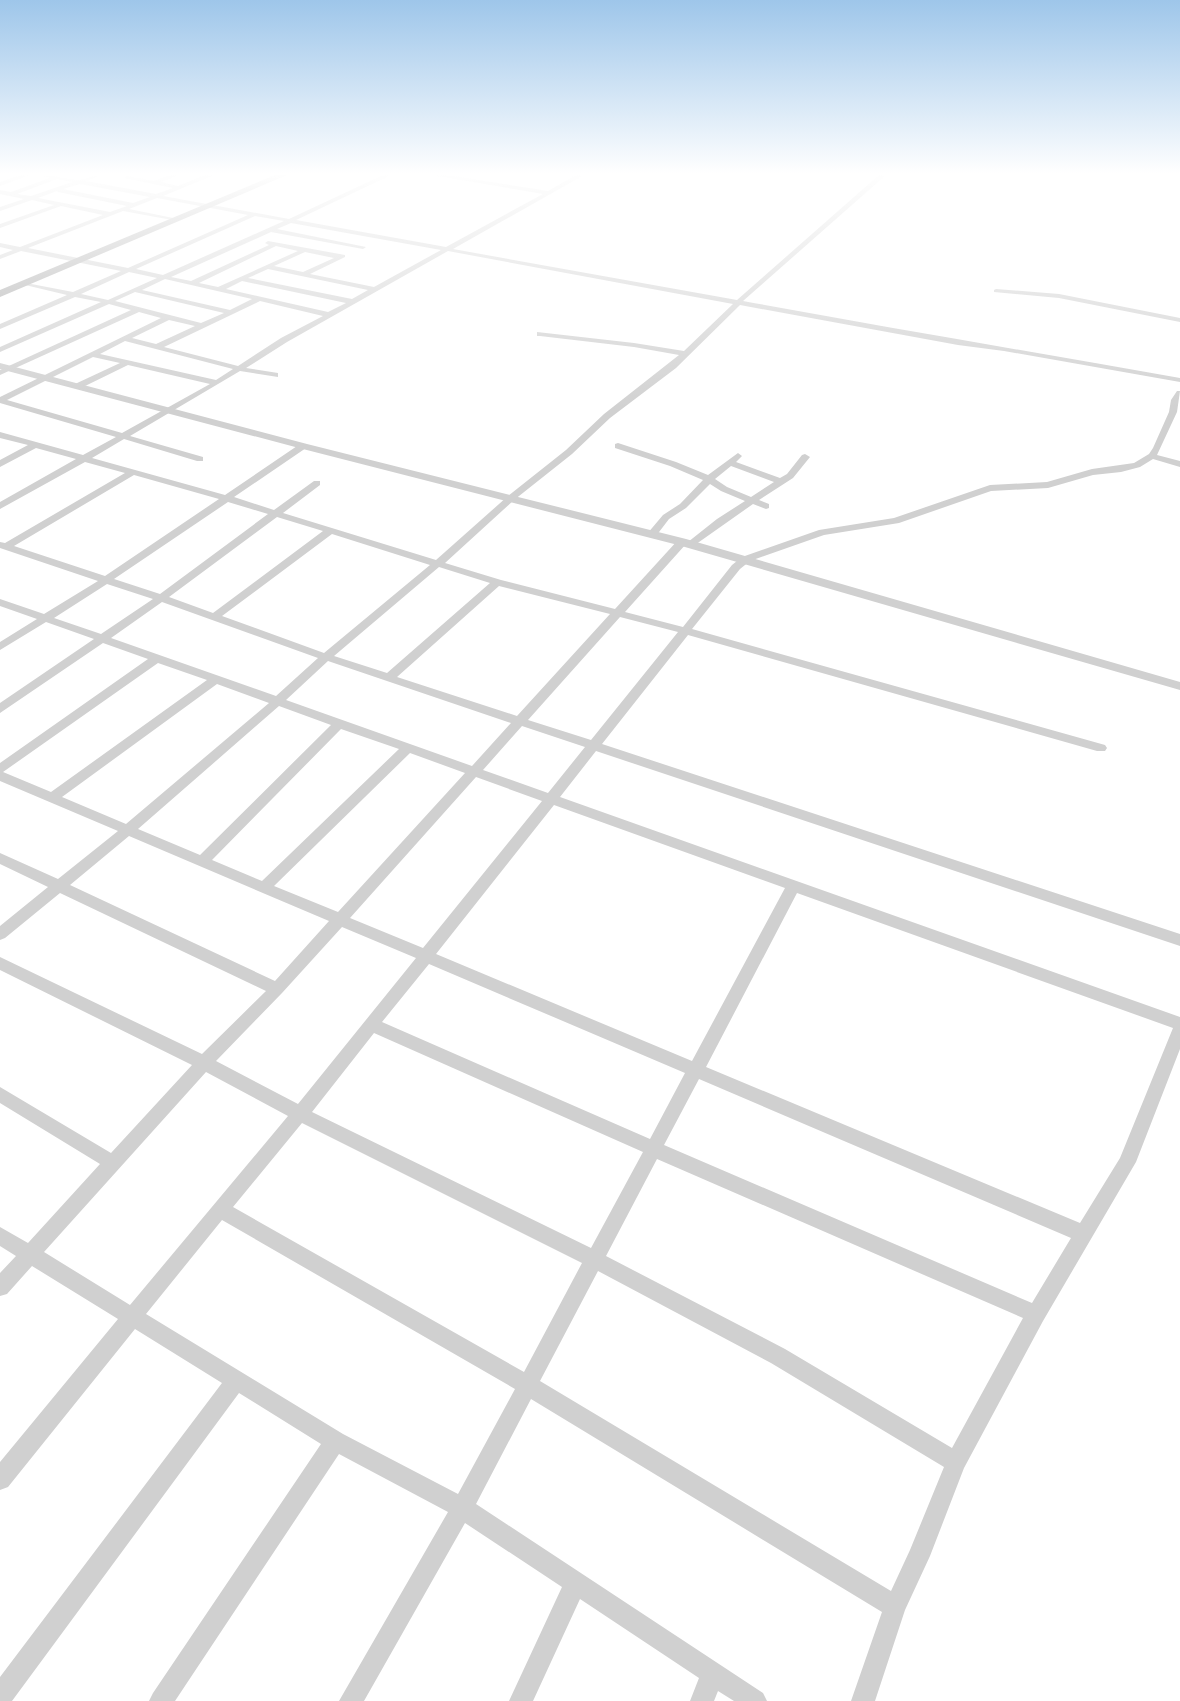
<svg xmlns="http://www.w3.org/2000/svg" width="1180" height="1701" font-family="'Source Sans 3',sans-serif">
	<rect width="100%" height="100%" fill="#fff"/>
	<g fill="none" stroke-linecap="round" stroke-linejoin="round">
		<path fill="#d0d0d0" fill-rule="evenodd" d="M21,175H30L0,186V182Z
			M40,175C53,175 65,179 77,180C85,180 93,175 102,175L86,181L156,194L173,188L124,178L127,176L154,181L170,175H179L161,182L178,186L205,175H214L163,196L289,219L383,175H391L296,220L446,247L543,194L432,175H447L548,191L576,175H584L453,249L737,300L879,175H886L743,301C889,328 1034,352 1180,378V382L1004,351L958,345L740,305L676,368L610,418L572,454L514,500L445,563L501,580L615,609L678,540H686V544L625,612L683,627L732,565L742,557L819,530L894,518L990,485L1047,482L1092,469L1134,463L1149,454L1153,448L1169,412L1171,400L1177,391H1180L1177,412L1157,455L1180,461V467L1153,459L1140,467L1121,472L1093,475L1048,488L991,491L899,523L824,535L750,561L740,569L692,629L1105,745L1107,748L1105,751H1097L688,635L602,744L1180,934V946L596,751L560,797L1180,1017V1049L1136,1162L1043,1321L964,1468L930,1556L905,1610L875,1701H851L882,1612L531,1399L476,1504L763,1693L767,1701H734L718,1691L714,1701H690L699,1678L580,1599L533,1701H509L562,1587L465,1523L364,1701H339L448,1512L339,1454L175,1701H149L153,1693L321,1444L239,1393L12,1701H0V1677L222,1383L135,1329L8,1487L0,1490V1462L118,1319L32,1266L7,1294L0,1296V1273L16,1256L0,1246V1227L28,1243L100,1164L0,1103V1087L111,1153L192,1065L0,970V957L202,1054L266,991L60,893L5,938L0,940V926L48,887L0,864V853L58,879L118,831L0,781V763L148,659L103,643L0,713V703L94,639L46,622L0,650V642L37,619L0,606V599L44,614L98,581L0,548V542L5,543L125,473L85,462L0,509V502L76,459L36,448L0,467V460L28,445L0,438V432L83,455L116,437L0,403V397L161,318L139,312L0,375V370L131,310L109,304L0,352V347L101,302L75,297L0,329V324L67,295L21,284V282L73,292L121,271L21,251L0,259V255L13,250L0,247V243L20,247L103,215L61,206L0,228V224L54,205L32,200L0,211V207L24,199L0,194V190L11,192L50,178ZM57,179L72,182L31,196L17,194ZM80,184L150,197L133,203L63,189ZM57,191L58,192L127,206L110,212L38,198ZM157,198L248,215L128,268L28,248L123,211L178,221V219L129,209ZM255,216L284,221L163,275L136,269ZM291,223L441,250L374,287L310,274L345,257V255L268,241L265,243L269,245L191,281L171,277L271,232L363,249L366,247L277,229ZM276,246L298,251L218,287L199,283ZM448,251L733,304L684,351L634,343L537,332V336H540L634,347L679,355L604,414L566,450L508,496L436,560L283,513L320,485V481H314L274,510L234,497L306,448V444H300L225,495L92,458L124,439L197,461H203V457L130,436L240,371L278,377V373L246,368L287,342ZM305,252L334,258L303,272L274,266ZM268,269L368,290L352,299L248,278ZM129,272L157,278L108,300L81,294ZM165,279L252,299L230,310L142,290ZM242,281L346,303L328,312L226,289ZM135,292L224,313L201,323L115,301ZM260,301L323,316L281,338L238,366L164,347ZM169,320L195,326L156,344L132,338ZM125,341L233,369L216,380L100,354ZM93,357L120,363L75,384V388H81L128,365L210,384L122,433L7,400ZM134,475L219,499L105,576L14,546ZM228,502L268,514L160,594L114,579ZM277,517L323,531L213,613L169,597ZM332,534L430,565L324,653L222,616ZM439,567L490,583L387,673L334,656ZM107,584L153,599L101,634L54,618ZM499,586L610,614L517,716L397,677ZM162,602L318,658L276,696L111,638ZM620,617L678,632L591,740L528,720ZM328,661L511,723L472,766L286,700ZM158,663L207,680L51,792L3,772ZM217,684L269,703L126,824L62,797ZM279,706L331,725L200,855L138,829ZM522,726L585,747L548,793L483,770ZM341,729L399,749L262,881L212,860ZM410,753L465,773L338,912L274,886ZM476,777L542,801L423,948L350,918ZM554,805L785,888L692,1061L436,954ZM129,836L329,921L275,981L70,885ZM797,893L1173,1028L1120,1158L1080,1223L706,1067ZM342,927L416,958L298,1104L216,1061L282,993ZM429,964L685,1073L650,1139L382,1022ZM374,1033L643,1152L591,1248L312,1112ZM206,1072L288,1116L130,1305L44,1252ZM699,1079L1071,1238L1032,1303L664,1145ZM302,1123L582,1263L524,1372L233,1207ZM657,1159L1023,1318L952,1448L785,1349L606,1256ZM222,1220L515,1389L458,1494L343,1434L146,1314ZM598,1271L771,1363L944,1467L910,1550L891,1591L540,1381Z
			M996,289L1059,294L1180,318V322L1059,298L994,292V290Z
			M618,443L676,462L708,475L738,453L742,456L736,462L780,478L787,474L802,455L805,454L810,457L793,478L759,500L769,504V508L766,509L753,504L692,547L687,544L688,542L717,519L745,501L721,491L710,484L686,508L669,519L656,536H648L647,534L663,515L680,504L703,480L670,466L615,448V444ZM731,466L774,482L751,497L727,487L715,479Z"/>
		<path fill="#d0d0d0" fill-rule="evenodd" d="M0,363L307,444L686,539L1180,682V690L678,545L299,448L0,369Z"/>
		<path fill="#ababab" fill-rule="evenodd" d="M275,175H287L0,297V290Z"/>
	</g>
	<linearGradient id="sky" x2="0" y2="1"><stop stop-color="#9ec6ea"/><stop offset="0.42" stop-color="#fff"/><stop offset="1" stop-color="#fff" stop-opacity="0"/></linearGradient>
	<rect width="1180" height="413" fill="url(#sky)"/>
</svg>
